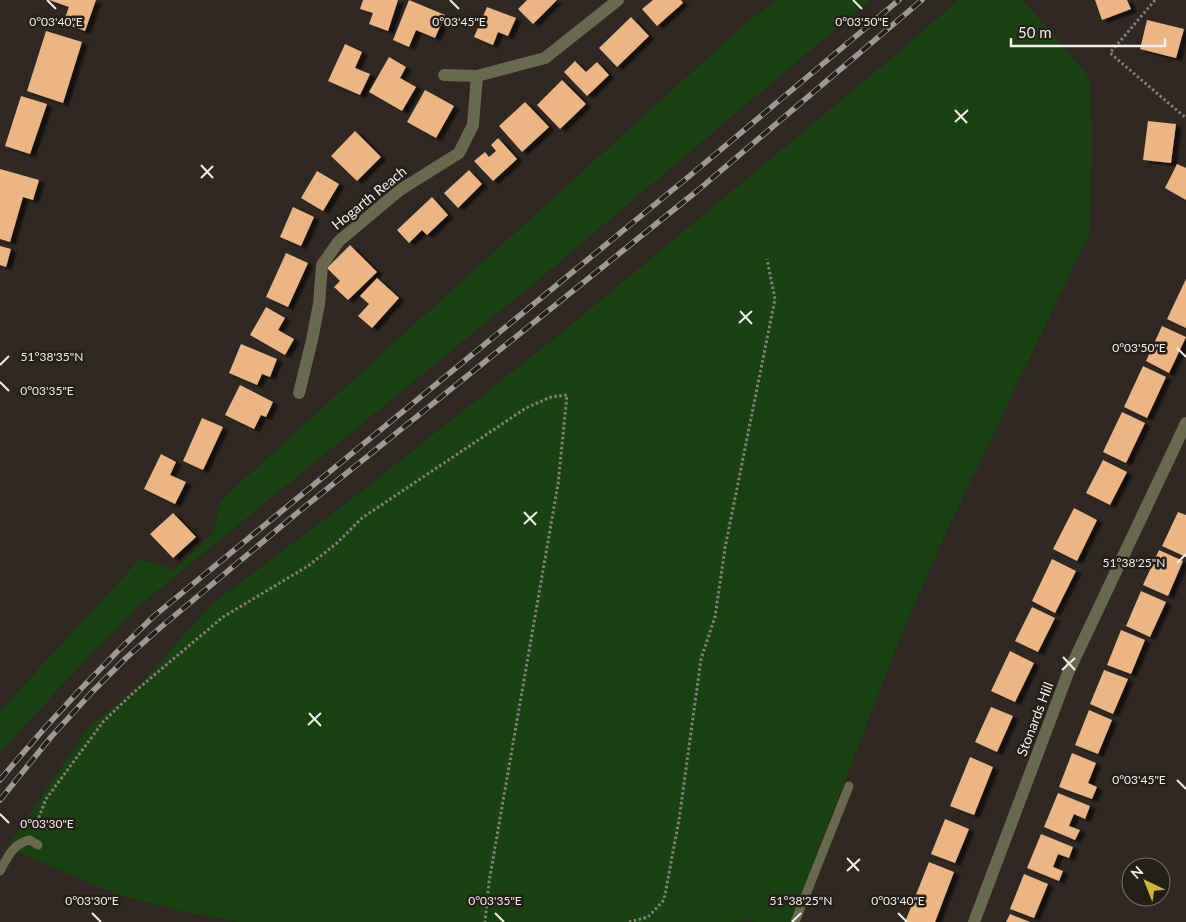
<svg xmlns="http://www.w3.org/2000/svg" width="1186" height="922" font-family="Lato,sans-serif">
	<defs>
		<filter id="shadow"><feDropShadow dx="5.5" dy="3" stdDeviation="1" flood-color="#0009"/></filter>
	</defs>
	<rect width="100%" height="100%" fill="#2f2823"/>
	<path fill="#1a4112" d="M777,0H870L531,286L141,604L74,672L0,753V711L140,559L174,570L213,533L221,500L747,22Z
		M958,0H1023L1090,78L1092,139L1090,232L945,535L901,636L790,922H756L749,920L728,922H240L176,910L118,895L17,852L8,846L89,726L134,691L211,605L353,498L565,330L900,51Z"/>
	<path fill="#ebb584" filter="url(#shadow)" d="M49,0H96L85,31L63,23L69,7Z
		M363,0H398L388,31L369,24L373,13L360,9Z
		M409,0L445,15L435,38L416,30L409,47L393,40Z
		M527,0H557L533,24L518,9Z
		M653,0H681L683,3L657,26L642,9Z
		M1095,0H1127L1131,9L1102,20Z
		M487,7L516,18L508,36L498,32L493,45L474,37Z
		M631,17L649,36L617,67L599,48Z
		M1147,20L1184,29L1176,58L1140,49Z
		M46,31L82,42L63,103L27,91Z
		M345,44L362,52L355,68L370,74L360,95L328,81Z
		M389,57L406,67L400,78L416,87L402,111L369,92Z
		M575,61L586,72L597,62L609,75L587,96L564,72Z
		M562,80L586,104L560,129L537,105Z
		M425,90L454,106L436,138L407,122Z
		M21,96L47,104L30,154L5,146Z
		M525,102L549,127L522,152L499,126Z
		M1148,121L1176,124L1171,163L1143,160Z
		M355,131L381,157L357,181L331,156Z
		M498,138L517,159L493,181L474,161L485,152L489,157L496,151L491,145Z
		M1177,164L1186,168V200L1165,188Z
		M0,169L39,180L33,200L23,197L10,242L0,239Z
		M469,170L482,184L458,208L444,193Z
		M317,171L339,184L323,211L301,198Z
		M432,197L448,215L427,235L422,230L409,243L397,230Z
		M293,207L314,217L301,246L280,237Z
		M350,245L377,272L348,300L334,287L340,281L327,268Z
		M0,246L11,249L6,267L0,265Z
		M286,253L308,263L288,307L266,297Z
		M377,278L399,298L372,328L358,316L369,304L360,296Z
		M1186,279V328L1167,319Z
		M266,307L285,318L278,330L294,339L285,355L250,335Z
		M1162,326L1186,337L1169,373L1146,361Z
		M241,344L277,359L270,377L262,374L257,385L229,373Z
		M1143,366L1166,377L1147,418L1124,407Z
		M240,385L273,402L266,417L261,415L254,429L225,415Z
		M1122,412L1145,423L1126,463L1103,452Z
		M202,418L223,427L203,470L183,461Z
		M161,454L176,462L170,475L186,482L175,504L144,489Z
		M1103,460L1127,472L1110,505L1086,493Z
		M1074,508L1097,520L1077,561L1053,549Z
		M1178,512L1186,515V557L1162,546Z
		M173,513L196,537L173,558L150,534Z
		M1159,550L1183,561L1168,596L1143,585Z
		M1052,559L1076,571L1055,613L1032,601Z
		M1141,591L1166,602L1150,637L1126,626Z
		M1032,607L1055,618L1038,652L1015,641Z
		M1121,630L1145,640L1131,674L1107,665Z
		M1010,651L1034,663L1015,702L991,691Z
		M1104,670L1128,679L1113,714L1090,704Z
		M991,707L1013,716L997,752L975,742Z
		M1089,710L1112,720L1098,754L1075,745Z
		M1072,753L1096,763L1088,783L1097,787L1092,799L1059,787Z
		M970,757L993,767L974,815L950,806Z
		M1058,793L1090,806L1085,819L1074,814L1071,821L1069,826L1080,830L1075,840L1044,827Z
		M945,819L969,829L955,863L931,854Z
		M1041,834L1073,847L1069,858L1058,854L1053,867L1063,871L1059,881L1027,868Z
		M929,862L954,872L935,922H905Z
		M1024,874L1048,884L1034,918L1010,909Z
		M1010,914L1030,922H1006Z"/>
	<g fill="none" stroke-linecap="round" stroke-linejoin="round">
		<path stroke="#857f7b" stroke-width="3" stroke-dasharray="2.5 2.5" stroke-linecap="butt" d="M1155,0L1110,53L1186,118
			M35,827L46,799L103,722L133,693L223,617L308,566L337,543L362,518L526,408L551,397L567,395L558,484L489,882L485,922
			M629,922L648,917L664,900L679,820L701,659L715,617L725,548L775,299L767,259"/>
		<path stroke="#686a4f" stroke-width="9" d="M0,871C7,858 13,843 30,840L38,845
			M795,922L849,786"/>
		<path stroke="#686a4f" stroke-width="12" d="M444,75L477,76L545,58L618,0
			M299,393L312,340L319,304L322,265L339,241L400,190L459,153L473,125L477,76
			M974,922L1068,673L1186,423"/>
		<g stroke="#9e9994" stroke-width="5.5">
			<path id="rail" d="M0,780C48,722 99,668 154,616L687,178L899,0
				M0,800L51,737L93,691L126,658L161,627L302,509L697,191L922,0"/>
		</g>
		<use href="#rail" stroke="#251f19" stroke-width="4" stroke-dasharray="11" stroke-linecap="butt"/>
	</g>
	<path fill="none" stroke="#f2eeea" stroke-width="2" d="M47,0L56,9M450,0L459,9M853,0L862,9M955,110L967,123M955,122L968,110M201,165L213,178M201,178L213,166M740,311L752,324M739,323L752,311M1177,348L1186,357M0,365L9,356M0,382L9,391M524,512L536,525M524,524L537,512M1177,563L1186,554M1063,657L1075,670M1062,670L1075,658M309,713L321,726M308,725L321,713M1177,780L1186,789M0,814L9,823M847,858L859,871M847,871L860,859M92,913L101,922M495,913L504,922M898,913L907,922M792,922L801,913"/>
	<g text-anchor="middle" stroke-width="5" stroke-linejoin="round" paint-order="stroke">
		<g font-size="14" fill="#f2eeea" stroke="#251f19">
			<text transform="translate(369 198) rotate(-39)" y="5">Hogarth Reach</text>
			<text transform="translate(1035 719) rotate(-69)" y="5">Stonards Hill</text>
		</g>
	</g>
	<g font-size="12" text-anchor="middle" fill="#f2eeea" stroke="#251f19" stroke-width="5" stroke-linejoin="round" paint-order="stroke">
		<text x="862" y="26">0°03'50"E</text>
		<text x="56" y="26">0°03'40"E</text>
		<text x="459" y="26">0°03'45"E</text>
		<text x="1139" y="352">0°03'50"E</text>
		<text x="52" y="361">51°38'35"N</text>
		<text x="47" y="395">0°03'35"E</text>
		<text x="1134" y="567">51°38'25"N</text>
		<text x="1139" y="784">0°03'45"E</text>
		<text x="47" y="828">0°03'30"E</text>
		<text x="92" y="905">0°03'30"E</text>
		<text x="495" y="905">0°03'35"E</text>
		<text x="898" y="905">0°03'40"E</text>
		<text x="801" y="905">51°38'25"N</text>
	</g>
	<g transform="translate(1146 882) rotate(317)"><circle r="24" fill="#251f19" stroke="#77726d"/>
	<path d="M0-4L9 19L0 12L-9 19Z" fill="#d3b635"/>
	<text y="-8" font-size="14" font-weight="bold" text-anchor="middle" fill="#f2eeea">N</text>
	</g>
	<path d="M1011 38v8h154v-8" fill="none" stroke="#f2eeea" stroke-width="2.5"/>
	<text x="1018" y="38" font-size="15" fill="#f2eeea" stroke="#251f19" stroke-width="4" paint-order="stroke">50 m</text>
</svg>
